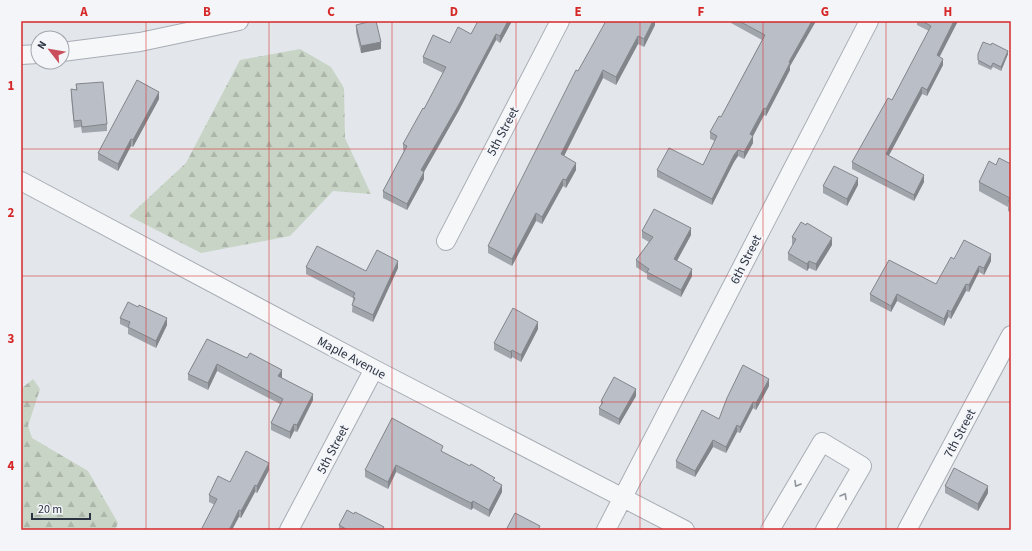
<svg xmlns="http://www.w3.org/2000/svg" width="1032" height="551" font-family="'Source Sans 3',sans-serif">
	<defs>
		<pattern id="forest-firs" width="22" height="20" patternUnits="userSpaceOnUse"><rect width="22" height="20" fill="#c8d4c5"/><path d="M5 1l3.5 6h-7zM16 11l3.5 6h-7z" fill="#acb6aa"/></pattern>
	</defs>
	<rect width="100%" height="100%" fill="#e3e6eb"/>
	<path fill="url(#forest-firs)" d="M300,49L331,67L344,88L345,138L371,194L333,191L290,236L201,253L129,216L186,163L240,60Z
		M33,379L40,389L28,426L32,438L88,471L118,523L115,530H21V389Z"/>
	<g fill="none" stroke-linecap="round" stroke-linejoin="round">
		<g stroke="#a8adb5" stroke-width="20">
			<path id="minor" d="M62,52L140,42L239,21
				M21,55L38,54
				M21,181L374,369L685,530
				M446,241L560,21
				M289,530L374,369
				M606,530L869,21
				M770,530L822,442L862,466L825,530
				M907,530L1011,335"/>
		</g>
		<use href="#minor" stroke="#f6f7f9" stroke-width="18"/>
	</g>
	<path fill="#a0a4ab" d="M512,21L500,43L496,40L458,112L424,172V179L407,210L383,198V191L404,151L403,150V144L424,109L443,73L423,63V57L450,43Z
		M655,21V25L644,47L638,44L616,85L603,78L564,156L576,170L566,188L563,186L542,224L536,221L512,266L488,253V246L578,71Z
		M731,21H816L790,66V70L766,116L764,115L753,136V143L744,159L738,156L734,162L712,205L657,177V170L703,165L715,141L710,139V132L721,117L762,40L731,23Z
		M917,21H958L939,56L943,65L927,96L922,94L888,156L924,182L914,201L852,169V162L892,100L929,31L917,25Z
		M356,25L381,49L361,53L356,32Z
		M978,54H1008L1001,71L993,67L991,70L978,64Z
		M76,84L107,124V131L82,133L81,127L74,128L71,96V89L76,90Z
		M159,99L133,147L131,146L118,171L98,160V153Z
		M1011,164V213L1008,211V207L979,191V182L996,165Z
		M858,185L847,206L823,193V186Z
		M642,231L691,235L677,261L692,276L681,297L647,279V274L636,267V260L649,242L642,238Z
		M792,237L832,245L816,271L809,268L807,271L788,260V253L793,245L792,244Z
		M954,259L991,261L984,275L979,272L969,292L966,291L951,319L948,317L944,326L897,301L891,312L870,301V294L936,284Z
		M306,267L366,271L398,268L373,322L352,312L353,298L306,274Z
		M120,318L167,325L156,348L128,334V328L120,324Z
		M538,329L521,362L512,357L511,359L494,350V343Z
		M207,339L282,377H281L313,400L297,432L294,431L290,439L271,430V423L280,404L217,371L208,390L188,380V374Z
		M769,386L756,410L753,408L740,433L737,432L726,453L713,447L695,477L676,468V461L719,419Z
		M636,396L619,425L599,415V408L601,405V401Z
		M443,452L495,481L502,492L489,517L473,508L471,510L396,472L388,489L365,477V470Z
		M269,470L257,493L255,492L241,518L209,502V495L230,482Z
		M945,486L988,493L978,511L945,493Z
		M339,525L384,530H339Z"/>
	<path fill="#82868b" d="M508,21H512L500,43V36Z
		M653,21H655V25L644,47V39Z
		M812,21H816L790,66V70L766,116V109L789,62Z
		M954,21H958L937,62V55Z
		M496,34V40L458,112L421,177V170Z
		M638,36V44L616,85V77Z
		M381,42V49L361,53V46Z
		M1008,51V54L1001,71V67Z
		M943,59V65L927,96V90Z
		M603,70V78L561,162V154Z
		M922,87V94L886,161V154Z
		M159,92V99L133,147V140Z
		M764,108V115L753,136V143L744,159V152L750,134Z
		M131,139V146L118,171V164Z
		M738,150V156L734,162L712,205V199L734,155Z
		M576,163V170L566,188V180Z
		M424,172V179L407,210V204Z
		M924,175V182L914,201V195Z
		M858,178V185L847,206V199Z
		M563,179V186L542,224V217Z
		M536,213V221L512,266V259Z
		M691,228V235L674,266V259Z
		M832,238V245L816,271V264Z
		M991,254V261L984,275V268Z
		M398,261V268L373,322V315Z
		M809,261V268L807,271V264Z
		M979,266V272L969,292V285Z
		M692,269V276L681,297V290Z
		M966,284V291L951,319V312Z
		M897,294V301L891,312V306Z
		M948,310V317L944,326V319Z
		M167,318V325L156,348V341Z
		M538,322V329L521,362V355Z
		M512,350V357L511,359V352Z
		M217,364V371L208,390V383Z
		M282,370V377L278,383V376Z
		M769,379V386L756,410V403Z
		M636,389V396L619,425V419Z
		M313,394V400L297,432V425Z
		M753,402V408L740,433V427Z
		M294,424V431L290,439V432Z
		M737,425V432L726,453V447Z
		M713,440V447L695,477V471Z
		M269,463V470L257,493V486Z
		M396,465V472L388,489V482Z
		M255,485V492L241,518V511Z
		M502,485V492L489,517V510Z
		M988,486V493L978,511V504Z
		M473,501V508L471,510V503Z
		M239,510V517L232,530H229Z"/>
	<path fill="#babfc7" stroke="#82868b" d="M372,21H376L381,42L361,46L356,25Z
		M478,21H508L500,36L496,34L458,106L421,170L424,172L407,204L383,191L407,146L403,144L423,108L424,109L446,67L423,57L433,35L450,43L458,27L471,34Z
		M606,21H653L644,39L638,36L616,77L603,70L561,154L576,163L566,180L563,179L542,217L536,213L512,259L488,246L576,70L578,71Z
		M739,21H812L789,62L790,63L766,109L764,108L750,134L753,136L744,152L738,150L734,155L712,199L657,170L669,148L703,165L717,136L710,132L719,116L721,117L765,35Z
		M922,21H954L937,55L943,59L927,90L922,87L886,154L924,175L914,195L852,162L888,98L892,100L931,26Z
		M983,42L991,45L992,43L1008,51L1001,67L993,63L991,67L978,60V54Z
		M137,80L159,92L133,140L131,139L118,164L98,153Z
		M103,82L107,124L82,127L81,120L74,121L71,89L77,90L76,84Z
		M999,158L1011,164V203L1008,201L1010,198L979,182L989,161L996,165Z
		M834,166L858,178L847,199L823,186Z
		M654,209L691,228L674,259L692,269L681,290L647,272L649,269L636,260L653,237L642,231Z
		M801,222L806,225L807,223L832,238L816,264L809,261L807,264L788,253L796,239L792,237Z
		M964,240L991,254L984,268L979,266L969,285L966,284L951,312L948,310L944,319L897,294L891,306L870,294L889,260L936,284L951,257L954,259Z
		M317,246L366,271L377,250L398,261L373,315L352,305L355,298L353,297L355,293L306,267Z
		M128,302L138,307L139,305L167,318L156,341L128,327L130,322L120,318Z
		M513,308L538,322L521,355L512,350L511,352L494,343Z
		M207,339L247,358L250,353L282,370L278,376L313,394L297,425L294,424L290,432L271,423L283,399L217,364L208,383L188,374Z
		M743,365L769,379L756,403L753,402L740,427L737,425L726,447L713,440L695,471L676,461L702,410L719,419L727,398Z
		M614,377L636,389L619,419L599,408L603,402L601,401Z
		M392,418L443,446L441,451L470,466L471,464L495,478L493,480L502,485L489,510L473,501L471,503L396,465L388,482L365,470Z
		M246,451L269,463L257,486L255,485L241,511L239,510L229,530H201L217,499L209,495L218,476L230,482Z
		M954,468L988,486L978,504L945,486Z
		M347,510L354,514L355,512L384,527L382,530H345L346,529L339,525Z
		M515,513L540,526L538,530H506Z"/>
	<defs><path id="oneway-chevron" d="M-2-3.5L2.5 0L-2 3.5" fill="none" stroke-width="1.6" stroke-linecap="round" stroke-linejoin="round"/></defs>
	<g stroke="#90959e">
		<use href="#oneway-chevron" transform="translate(797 484) rotate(120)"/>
		<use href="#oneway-chevron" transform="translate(844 496) rotate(-60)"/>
	</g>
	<path fill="none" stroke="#d62828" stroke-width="1" stroke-opacity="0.55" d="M146,21V530M269,21V530M392,21V530M516,21V530M640,21V530M763,21V530M886,21V530M21,149H1011M21,276H1011M21,402H1011"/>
	<g text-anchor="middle" stroke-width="4" stroke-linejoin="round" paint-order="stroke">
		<g font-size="13" fill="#2b3342" stroke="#f3f5f8">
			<text transform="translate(502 131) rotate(-62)" y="5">5th Street</text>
			<text transform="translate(745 259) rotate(-63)" y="5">6th Street</text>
			<text transform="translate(352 357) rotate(28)" y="5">Maple Avenue</text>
			<text transform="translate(959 433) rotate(-62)" y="5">7th Street</text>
			<text transform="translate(332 449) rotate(-62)" y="5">5th Street</text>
		</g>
	</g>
	<rect width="1032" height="551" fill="none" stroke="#f3f5f8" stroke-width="44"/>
	<g transform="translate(50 50) rotate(301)"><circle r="19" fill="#f3f5f8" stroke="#a3a7af"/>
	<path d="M0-3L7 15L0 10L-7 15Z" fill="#ca4e5c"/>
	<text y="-6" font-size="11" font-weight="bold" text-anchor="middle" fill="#2b3342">N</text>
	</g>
	<path d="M32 513v6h58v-6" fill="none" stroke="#2b3342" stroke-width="2"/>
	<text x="38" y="513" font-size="12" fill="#2b3342" stroke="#f3f5f8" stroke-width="3" paint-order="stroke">20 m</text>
	<rect x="22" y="22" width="988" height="507" fill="none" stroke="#d62828" stroke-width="1.5"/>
	<g font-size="13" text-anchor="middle" font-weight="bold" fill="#d62828">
		<text x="84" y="16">A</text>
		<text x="207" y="16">B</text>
		<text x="331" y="16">C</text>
		<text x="454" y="16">D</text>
		<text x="578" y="16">E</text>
		<text x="701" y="16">F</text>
		<text x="825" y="16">G</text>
		<text x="948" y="16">H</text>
		<text x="11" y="90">1</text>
		<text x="11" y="217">2</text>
		<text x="11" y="343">3</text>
		<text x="11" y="470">4</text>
	</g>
</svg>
